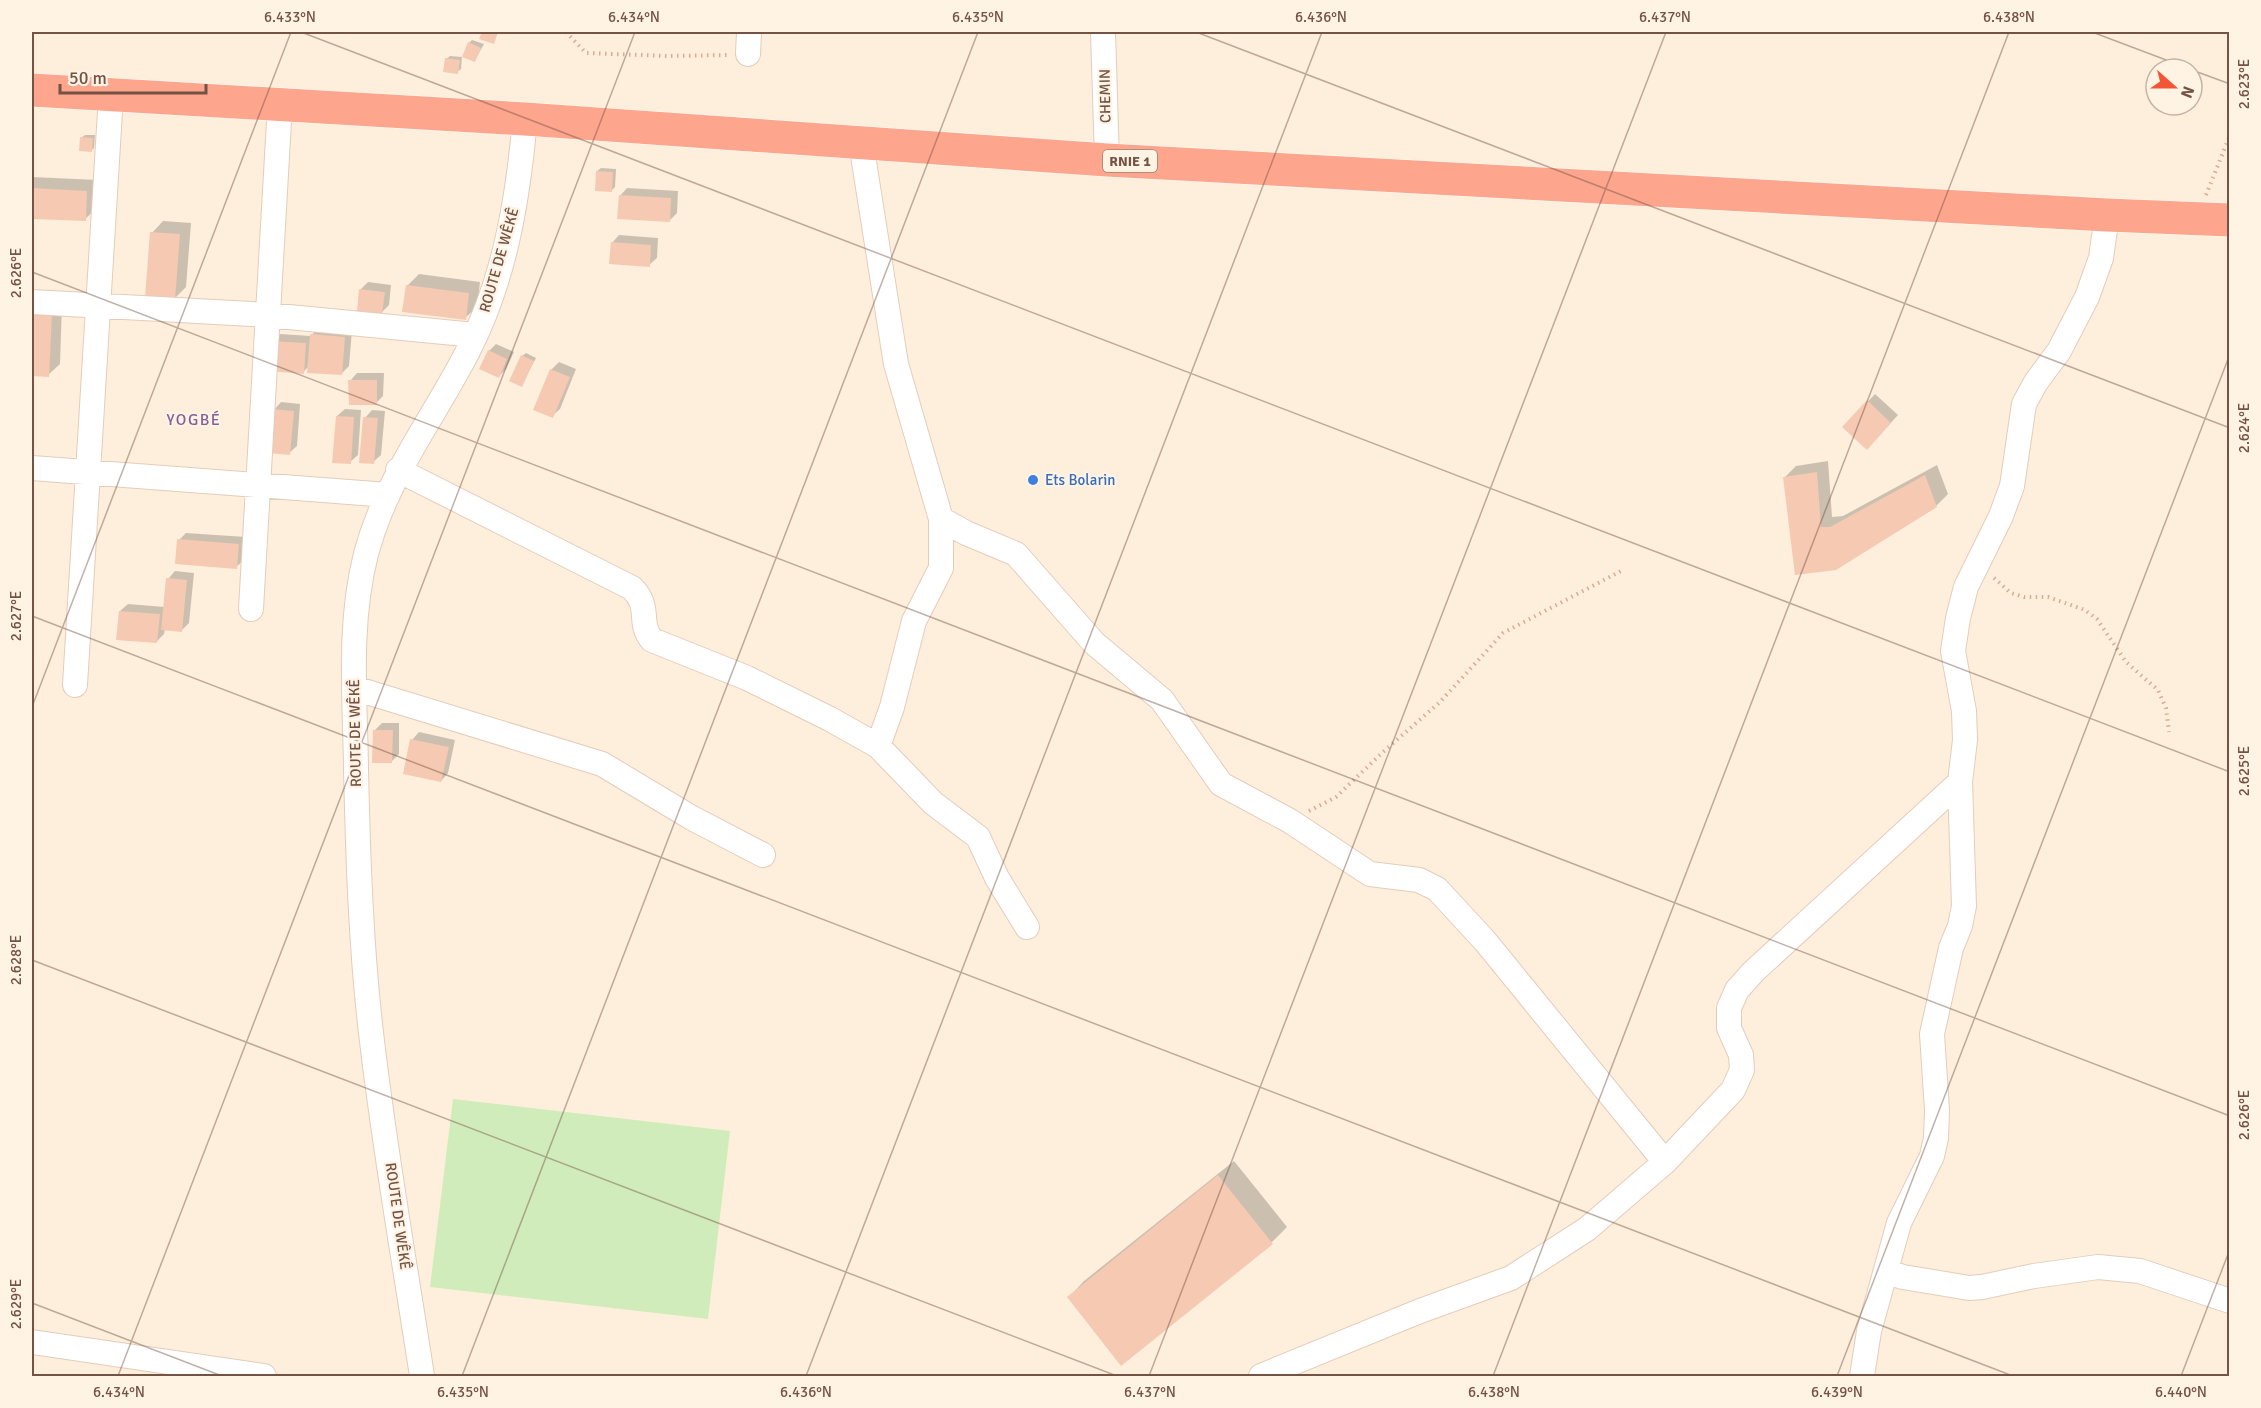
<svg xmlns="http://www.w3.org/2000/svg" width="2261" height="1408" font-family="Signika,sans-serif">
	<rect width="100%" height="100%" fill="#feefdc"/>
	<path fill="#d1ecbb" d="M453,1099L730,1131L708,1319L430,1287Z"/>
	<path fill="#0003" d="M472,40L484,44L475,60L469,43Z
		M450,56L462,57L461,69L457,72L446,59Z
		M85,135H95L94,148L91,151L81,138Z
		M601,168L616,169L615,187L612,190L597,171Z
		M32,177L98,180L97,208L85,219L32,217Z
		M627,188L678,191L677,213L670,220L620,196Z
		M163,221L191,223L186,287L175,298L152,233Z
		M619,235L658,238L657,258L649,265L612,243Z
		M419,274L480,282L477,307L465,318L407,286Z
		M368,282L391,285L389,305L382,312L360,290Z
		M62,304L60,364L48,375H32V306Z
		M319,327L352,330L349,366L341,374L309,366L303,372L272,341L280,334L311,336Z
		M496,344L514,352L506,369L498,377L489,351Z
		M526,353L536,358L521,386L522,356Z
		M559,362L576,369L560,409L552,416L535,409L551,370Z
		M357,373H384L383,396L376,403L350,381Z
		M1875,394L1898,415L1874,441L1844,427Z
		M281,402L300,404L297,446L289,453L274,410Z
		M345,409L361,410L358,455L350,462L337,416Z
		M372,410L385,411L381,455L373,462L365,418Z
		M1828,461L1832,517L1843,516L1937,465L1948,494L1936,506L1835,569L1784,478L1796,466Z
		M186,533L246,537L244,560L236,567L179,540Z
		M175,571L194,573L189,623L181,631L165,629L164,634L157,641L120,611L128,604L165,607L168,579Z
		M382,723H399V754L391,762L375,730Z
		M419,732L455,740L448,773L441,781L412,740Z
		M1234,1161L1287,1227L1272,1242L1069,1297L1084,1281Z"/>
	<path fill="#f5c9b2" d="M482,32H498L494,44L479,39Z
		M468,42L481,48L475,62L462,57Z
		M445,58L460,60L458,74L443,72Z
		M80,137L93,138L92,152L79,151Z
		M596,171L613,172L612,192L595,191Z
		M32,188L87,191L86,221L32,219Z
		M619,195L671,198L670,222L617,219Z
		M150,232L180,234L175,300L145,298Z
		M611,242L651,245L650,267L609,264Z
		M406,285L469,293L466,320L402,312Z
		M359,289L385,292L382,314L357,311Z
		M32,314H52L49,377L32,376Z
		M310,334L345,337L342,375L307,373Z
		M271,341L306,343L304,374L269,371Z
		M488,350L507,359L499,378L479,369Z
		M521,355L534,361L522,387L509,381Z
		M550,369L570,377L553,418L533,410Z
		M348,380H377V405H349Z
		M1867,400L1891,423L1867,450L1842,427Z
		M272,409L294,411L290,455L269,453Z
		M336,416L354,417L351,464L332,463Z
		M363,417L378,418L374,464L359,463Z
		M1817,472L1821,527H1830L1925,475L1937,507L1836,570L1795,575L1783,477Z
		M177,539L239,544L237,569L175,564Z
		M166,578L187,580L182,632L161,630Z
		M119,611L160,614L157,643L116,640Z
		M373,730H393L392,763H372Z
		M410,739L449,747L441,782L403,774Z
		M1218,1175L1273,1244L1121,1366L1067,1297Z"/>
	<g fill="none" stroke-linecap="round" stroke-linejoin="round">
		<g stroke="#e4ccbb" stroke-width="26">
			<path id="minor" d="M1103,32L1107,160
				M748,54L749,32
				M861,143L896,364L941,519L966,533L1016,554L1094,643L1162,700L1221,784L1290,821L1370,874L1419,880L1437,889L1485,941L1665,1162
				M32,302L268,315L475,335
				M32,468L388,495
				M398,470L632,588C652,608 637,622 652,640L747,678L830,719L878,746L933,803L978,837L997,878L1027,927
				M251,609L280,104
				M75,685L111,95
				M354,688L602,764L692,818L763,855
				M878,746L892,707L914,621L941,568V519
				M1887,1272L1903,1277L1969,1288L1982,1287L2034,1276L2098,1267L2140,1271L2230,1301
				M32,1342L264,1376
				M422,1376C405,1265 385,1153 372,1041C361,951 358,860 356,768C355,697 348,624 366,554C387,476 432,421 468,351C505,279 518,199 525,119
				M1261,1376L1420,1311L1511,1278L1587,1229L1665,1162L1733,1090L1742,1070L1741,1055L1729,1028V1008L1737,990L1753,972L1960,782
				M1862,1376L1869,1331L1899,1223L1932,1156L1936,1138L1937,1110L1932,1034L1951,948L1960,926L1964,906L1960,782L1965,740L1964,711L1953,651L1958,618L1966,587L2001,516L2012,486L2024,404L2036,382L2059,351L2087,297L2101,258L2107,215"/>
		</g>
		<g stroke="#fff" stroke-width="34">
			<path id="highway" d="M32,90L525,119L1107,160L2107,215L2230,220"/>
		</g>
		<path stroke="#daac96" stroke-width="4" stroke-dasharray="1.5 4.5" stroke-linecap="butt" d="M566,32L586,53L668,56L730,55
			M2206,195L2230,135
			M1994,578L2011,593L2024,597H2048L2085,610L2097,619L2126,662L2158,690L2166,708L2169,732
			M1309,811L1336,797L1383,752L1440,702L1503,633L1621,571"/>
		<use href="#minor" stroke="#fff" stroke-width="24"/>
		<use href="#highway" stroke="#fea58d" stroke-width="33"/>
	</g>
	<path fill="none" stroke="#745244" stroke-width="1.5" stroke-opacity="0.45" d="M301,32L2230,772M1196,32L2230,428M2092,32L2190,69M2192,70L2230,84M32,272L2230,1116M32,616L2013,1376M32,707L291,32M32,960L1117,1376M32,1303L222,1376M118,1376L635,32M462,1376L978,32M806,1376L1322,32M1149,1376L1666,32M1493,1376L2009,32M1837,1376L2230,354M2181,1376L2230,1249"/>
	<circle fill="#3f7fe0" stroke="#fff3e4" stroke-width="2" cx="1033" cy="480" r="6"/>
	<g text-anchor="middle" stroke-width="4.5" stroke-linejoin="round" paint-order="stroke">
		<rect fill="#fff3e4" stroke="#9e8274" stroke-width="1.5" x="1103" y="150" width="54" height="22" rx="4.5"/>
		<g font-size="14" font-weight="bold" fill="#745244">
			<text x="1130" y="166">RNIE 1</text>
		</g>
		<g font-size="15" fill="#745244" stroke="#fff3e4">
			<text transform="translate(1105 96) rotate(-91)" y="5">CHEMIN</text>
			<text transform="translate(499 260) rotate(-74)" y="5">ROUTE DE WÊKÊ</text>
			<text transform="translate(355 733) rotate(-91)" y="5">ROUTE DE WÊKÊ</text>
			<text transform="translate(398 1216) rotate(82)" y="5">ROUTE DE WÊKÊ</text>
		</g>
		<g font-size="15" fill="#366cbe" stroke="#fff3e4" text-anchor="start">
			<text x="1045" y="485">Ets Bolarin</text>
		</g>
		<g font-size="16" letter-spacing="1.5" fill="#825e99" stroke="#fff3e4">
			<text x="194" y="425">YOGBÉ</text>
		</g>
	</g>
	<rect width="2261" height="1408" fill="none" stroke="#fff3e4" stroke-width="66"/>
	<g transform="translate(2174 87) rotate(111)"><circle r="28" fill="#fff3e4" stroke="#c7b3a4" stroke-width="1.5"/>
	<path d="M0-4.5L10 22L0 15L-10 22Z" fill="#f35636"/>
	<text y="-9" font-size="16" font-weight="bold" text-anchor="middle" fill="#745244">N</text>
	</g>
	<path d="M60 84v9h146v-9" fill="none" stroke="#745244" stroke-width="3"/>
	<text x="69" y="84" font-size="18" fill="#745244" stroke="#fff3e4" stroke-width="4.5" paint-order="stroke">50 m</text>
	<rect x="33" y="33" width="2195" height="1342" fill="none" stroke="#745244" stroke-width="2"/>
	<g font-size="15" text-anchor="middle" fill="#745244">
		<text x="290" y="22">6.433°N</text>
		<text x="634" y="22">6.434°N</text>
		<text x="978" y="22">6.435°N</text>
		<text x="1321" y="22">6.436°N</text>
		<text x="1665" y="22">6.437°N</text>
		<text x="2009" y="22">6.438°N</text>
		<text transform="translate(2244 84) rotate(-90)" y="5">2.623°E</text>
		<text transform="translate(16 273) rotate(-90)" y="5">2.626°E</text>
		<text transform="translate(2244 428) rotate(-90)" y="5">2.624°E</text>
		<text transform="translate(16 616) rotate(-90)" y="5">2.627°E</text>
		<text transform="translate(2244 771) rotate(-90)" y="5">2.625°E</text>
		<text transform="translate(16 960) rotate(-90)" y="5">2.628°E</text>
		<text transform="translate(2244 1115) rotate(-90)" y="5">2.626°E</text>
		<text transform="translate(16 1304) rotate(-90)" y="5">2.629°E</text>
		<text x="119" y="1397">6.434°N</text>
		<text x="463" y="1397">6.435°N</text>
		<text x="806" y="1397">6.436°N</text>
		<text x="1150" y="1397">6.437°N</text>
		<text x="1494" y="1397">6.438°N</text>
		<text x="1837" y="1397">6.439°N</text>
		<text x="2181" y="1397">6.440°N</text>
	</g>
</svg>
